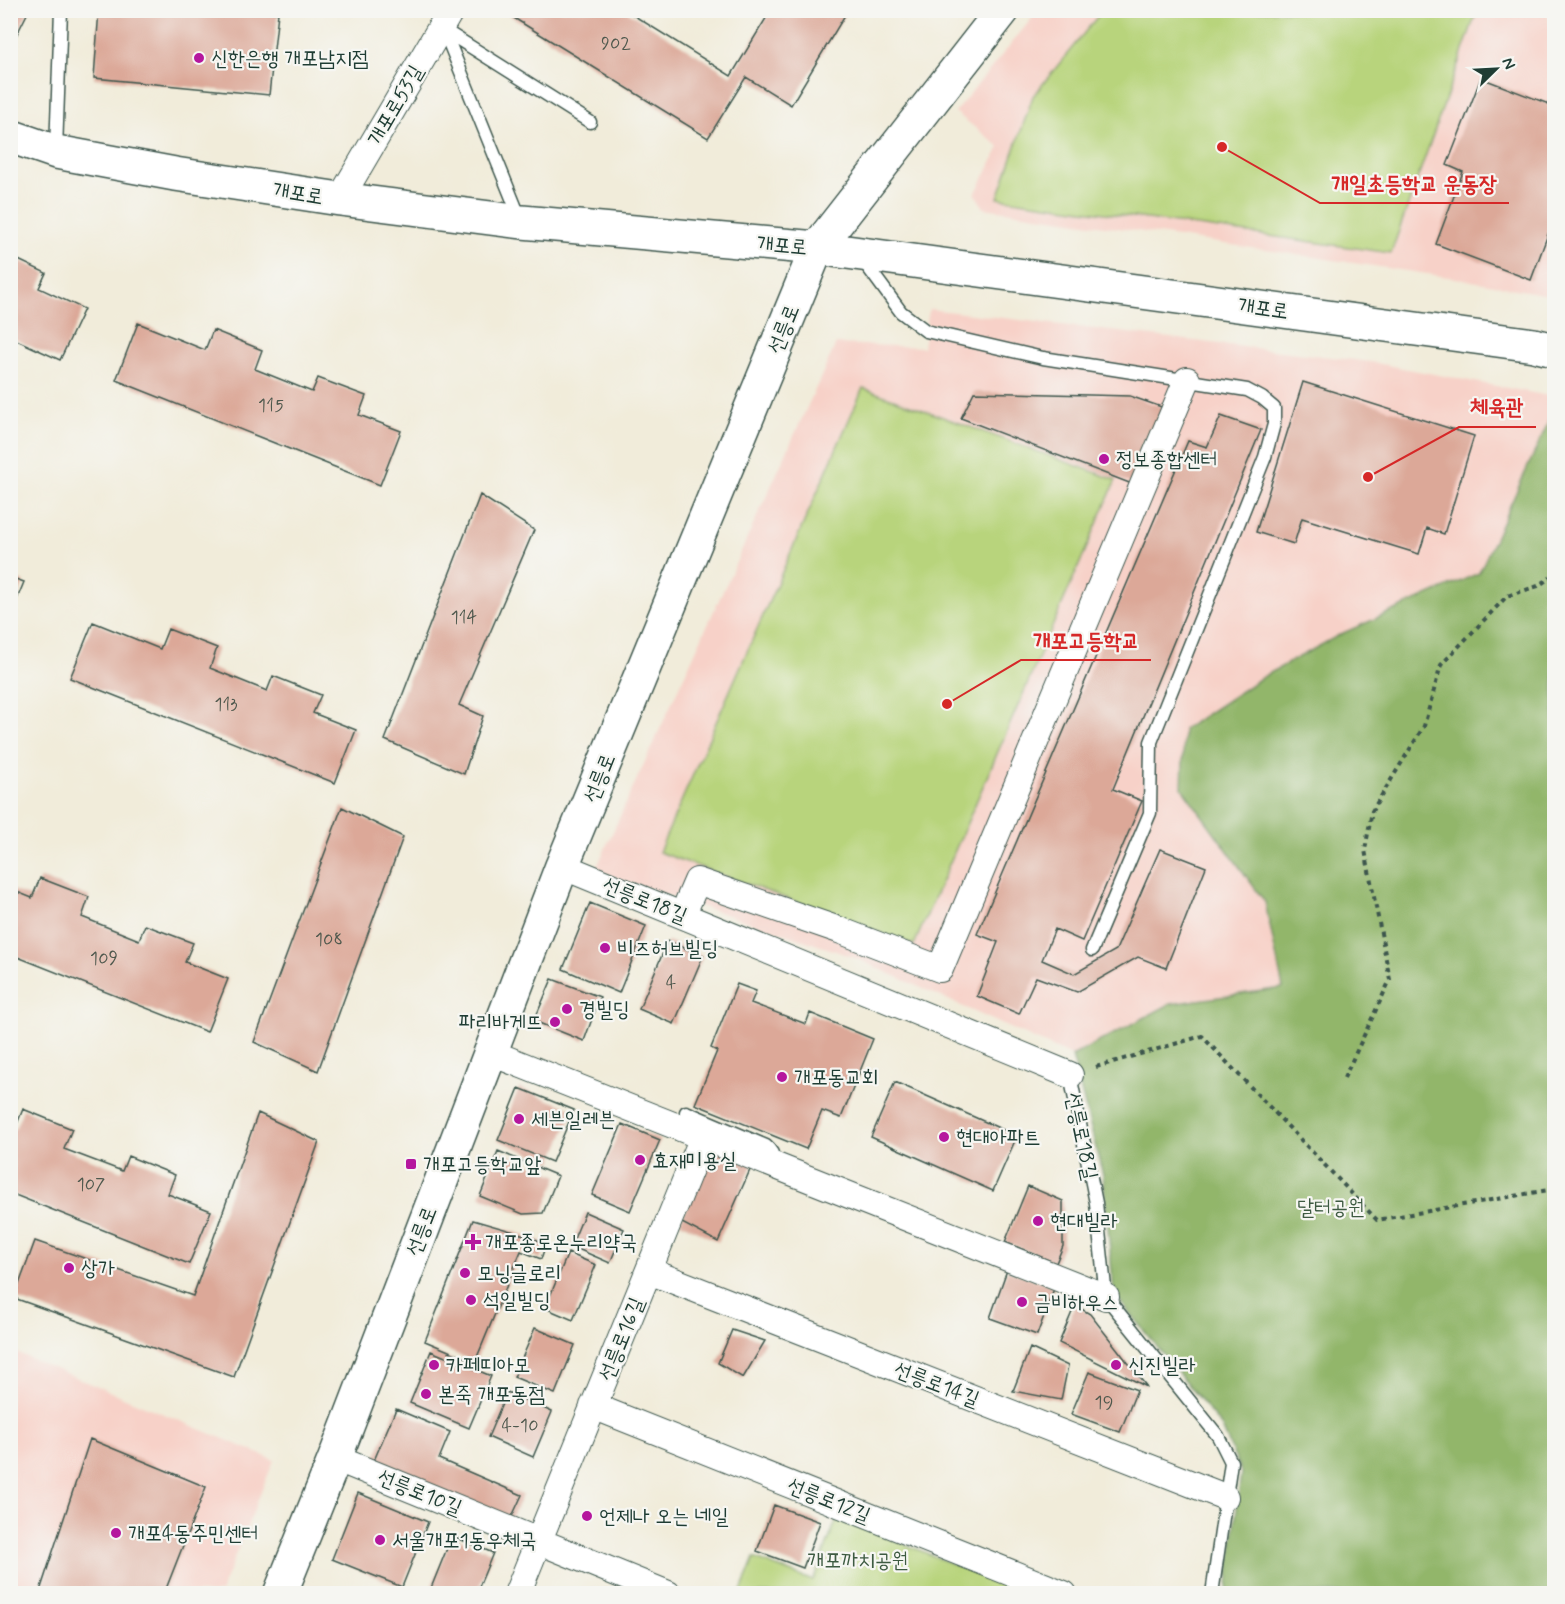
<svg xmlns="http://www.w3.org/2000/svg" width="1565" height="1604" font-family="Mynerve,'Poor Story',sans-serif">
	<rect width="100%" height="100%" fill="#f6f6f2"/>
	<filter id="ink" filterUnits="userSpaceOnUse"><feTurbulence type="fractalNoise" baseFrequency=".0167" numOctaves="2"/><feDisplacementMap in="SourceGraphic" scale="12" xChannelSelector="R" yChannelSelector="G"/><feConvolveMatrix kernelMatrix="1 2 1 2 8 2 1 2 1" color-interpolation-filters="sRGB"/></filter>
	<filter id="wash" filterUnits="userSpaceOnUse"><feTurbulence type="fractalNoise" baseFrequency=".008" numOctaves="4" result="noise"/><feDisplacementMap in="SourceGraphic" scale="24" xChannelSelector="R" yChannelSelector="G"/><feGaussianBlur stdDeviation="1.35" result="paint"/><feColorMatrix in="noise" values="0 0 0 0 0 0 0 0 0 0 0 0 0 0 0 0 0 1.4 0 .05"/><feComposite in="paint" operator="in"/></filter>
	<g filter="url(#wash)">
		<rect width="100%" height="100%" fill="#f1ecda"/>
		<path fill="#f7d1c8" d="M1038,11H1547L1554,39V296L1461,279L984,208L975,194L1000,147L955,112Z
			M929,309L1371,362L1554,397V410L1479,573L1341,634L1182,788L1265,902L1283,989L1170,1004L1072,1056L851,956L595,871L836,344L923,347Z
			M10,1350L274,1460L220,1593H11Z"/>
		<path fill="#b8d47b" stroke="#6c8858" stroke-width="1.5" d="M1102,11H1477L1391,253L998,198L1033,96Z
			M863,388L1116,480L914,945L659,852Z
			M838,1516L1022,1593L740,1594L754,1558L813,1581Z"/>
		<path fill="#92b66b" stroke="#587a50" stroke-width="1.5" d="M1554,410V1593H1227L1241,1472L1222,1427L1114,1294L1103,1175L1072,1056L1170,1004L1283,988L1265,902L1182,788L1184,729L1261,678L1341,634L1479,573Z"/>
		<g id="blocks">
			<path fill="#dca898" d="M10,10H29L10,48Z
				M99,10H257L278,13L269,95L94,78Z
				M501,10H625L731,76L771,10H848L791,105L746,77L708,138Z
				M1481,78L1554,106V218L1531,280L1436,244L1463,172L1447,165Z
				M10,256L46,273L39,288L84,309L60,360L10,337Z
				M138,323L205,350L213,330L262,350L255,369L312,392L318,378L366,396L359,415L401,431L380,485L116,380Z
				M1303,382L1474,436L1444,534L1427,528L1419,554L1302,518L1294,544L1256,532Z
				M974,392L1130,396L1170,410L1132,484L961,418Z
				M1221,416L1261,430L1113,789L1142,801L1082,941L1055,929L1042,960L1074,974L1116,950L1160,849L1206,867L1166,968L1138,957L1077,992L1036,977L1019,1014L977,996L998,942L977,934L1188,441L1207,447Z
				M480,495L534,530L459,705L483,716L464,774L385,740Z
				M10,577L24,582L11,614H10Z
				M93,622L160,649L168,629L217,648L210,668L267,691L273,676L321,695L313,713L356,730L335,783L70,678Z
				M342,807L403,837L318,1071L254,1042Z
				M40,878L89,897L82,917L139,940L145,925L193,943L185,962L228,979L207,1032L10,954V889L32,898Z
				M590,903L646,926L619,993L563,969Z
				M668,941L703,956L674,1024L639,1009Z
				M552,979L600,997L584,1041L534,1021Z
				M737,984L756,991L751,1003L806,1024L810,1013L873,1039L841,1118L822,1111L806,1149L695,1104L717,1051L711,1048Z
				M895,1082L1017,1136L993,1191L871,1137Z
				M519,1088L574,1110L552,1162L498,1140Z
				M23,1109L72,1129L64,1149L122,1171L128,1156L175,1175L168,1194L211,1211L189,1264L10,1193V1128L15,1129Z
				M258,1113L319,1142L234,1377L14,1298L35,1241L193,1296Z
				M622,1124L660,1140L630,1211L592,1195Z
				M714,1147L754,1161L718,1242L680,1222Z
				M498,1151L558,1176L543,1213L523,1214L480,1196Z
				M1028,1186L1063,1201V1246L1056,1263L1005,1242Z
				M585,1212L624,1229L610,1263L571,1246Z
				M473,1220L528,1236L546,1244L541,1259L521,1251L475,1362L425,1341Z
				M568,1253L596,1265L573,1320L545,1308Z
				M1007,1270L1055,1286L1037,1335L990,1318Z
				M1075,1305L1090,1314L1147,1387L1059,1343Z
				M535,1328L575,1345L555,1394L514,1377Z
				M732,1330L765,1341L743,1378L718,1363Z
				M1030,1348L1068,1366L1061,1400L1013,1391Z
				M431,1351L491,1376L469,1428L410,1403Z
				M1089,1372L1137,1390L1120,1432L1071,1414Z
				M507,1392L552,1412L533,1457L488,1437Z
				M396,1409L450,1432L439,1459L522,1495L509,1523L372,1465Z
				M90,1439L206,1487L164,1594H39Z
				M358,1493L428,1522L402,1587L332,1559Z
				M774,1505L820,1522L803,1568L757,1551Z
				M452,1536L493,1553L476,1594H444L431,1588Z"/>
		</g>
	</g>
	<g filter="url(#ink)">
		<use href="#blocks" fill-opacity="0" stroke="#3e574d" stroke-width="1.5"/>
		<g fill="none" stroke-linecap="round" stroke-linejoin="round">
			<g stroke="#3e574d" stroke-width="15">
				<path id="lane" d="M446,26L444,30L520,218
					M444,30L590,122
					M56,150L61,10
					M862,259L901,312L926,331L1043,358L1247,390L1262,398L1274,408V424L1265,457L1151,742L1150,813L1092,950
					M1070,1075L1096,1203L1106,1297L1218,1436L1231,1462L1212,1594
					M686,1112L766,1146C772,1151 775,1156 772,1164"/>
			</g>
			<g stroke="#3e574d" stroke-width="28">
				<path id="street" d="M340,199L451,10
					M562,866L1070,1075
					M688,902L697,881L839,930L940,969L1187,380
					M489,1052L1106,1297
					M649,1271L1225,1497
					M593,1406L1064,1594
					M335,1458L668,1594
					M517,1594L703,1137"/>
			</g>
			<g stroke="#3e574d" stroke-width="36">
				<path id="secondary" d="M10,136L56,152L175,174L340,199L522,222L817,248L1534,345L1554,350
					M280,1594L335,1458L562,866L817,248L1003,10"/>
			</g>
			<path stroke="#3e574d" stroke-width="4" stroke-dasharray="4.5 4.5" stroke-linecap="butt" d="M1096,1067L1202,1036L1377,1220L1554,1189
				M1344,1078L1390,980L1365,850L1372,811L1424,726L1441,665L1507,596L1538,586L1554,575"/>
			<use href="#lane" stroke="#fff" stroke-width="12"/>
			<use href="#street" stroke="#fff" stroke-width="26"/>
			<use href="#secondary" stroke="#fff" stroke-width="33"/>
		</g>
	</g>
	<g fill="#b5179e" stroke="#f6f6f2" stroke-width="2">
		<circle cx="199" cy="58" r="6"/>
		<circle cx="1104" cy="459" r="6"/>
		<circle cx="605" cy="948" r="6"/>
		<circle cx="567" cy="1009" r="6"/>
		<circle cx="555" cy="1022" r="6"/>
		<circle cx="782" cy="1077" r="6"/>
		<circle cx="519" cy="1119" r="6"/>
		<circle cx="944" cy="1137" r="6"/>
		<circle cx="640" cy="1160" r="6"/>
		<rect x="405" y="1158" width="12" height="12" rx="3"/>
		<circle cx="1038" cy="1221" r="6"/>
		<path d="M470 1233h6v6h6v6h-6v6h-6v-6h-6v-6h6z"/>
		<circle cx="69" cy="1268" r="6"/>
		<circle cx="465" cy="1273" r="6"/>
		<circle cx="471" cy="1300" r="6"/>
		<circle cx="1022" cy="1302" r="6"/>
		<circle cx="434" cy="1365" r="6"/>
		<circle cx="1116" cy="1365" r="6"/>
		<circle cx="426" cy="1394" r="6"/>
		<circle cx="587" cy="1516" r="6"/>
		<circle cx="116" cy="1533" r="6"/>
		<circle cx="380" cy="1540" r="6"/>
	</g>
	<g text-anchor="middle" stroke-width="4.5" stroke-linejoin="round" paint-order="stroke">
		<g font-size="18" fill="#4e584d">
			<text x="616" y="49">902</text>
			<text x="271" y="411">115</text>
			<text x="464" y="623">114</text>
			<text x="226" y="710">113</text>
			<text x="329" y="945">108</text>
			<text x="104" y="964">109</text>
			<text x="671" y="988">4</text>
			<text x="91" y="1190">107</text>
			<text x="1104" y="1408">19</text>
			<text x="520" y="1431">4-10</text>
		</g>
		<g font-size="21" fill="#1f3d34" stroke="#f6f6f2" text-anchor="start">
			<text x="211" y="65">신한은행 개포남지점</text>
			<text x="1116" y="466">정보종합센터</text>
			<text x="617" y="955">비즈허브빌딩</text>
			<text x="579" y="1016">경빌딩</text>
			<text x="543" y="1029" text-anchor="end">파리바게뜨</text>
			<text x="794" y="1084">개포동교회</text>
			<text x="531" y="1126">세븐일레븐</text>
			<text x="956" y="1144">현대아파트</text>
			<text x="652" y="1167">효재미용실</text>
			<text x="423" y="1171">개포고등학교앞</text>
			<text x="1050" y="1228">현대빌라</text>
			<text x="485" y="1249">개포종로온누리약국</text>
			<text x="81" y="1275">상가</text>
			<text x="477" y="1280">모닝글로리</text>
			<text x="483" y="1307">석일빌딩</text>
			<text x="1034" y="1309">금비하우스</text>
			<text x="446" y="1372">카페띠아모</text>
			<text x="1128" y="1372">신진빌라</text>
			<text x="438" y="1401">본죽 개포동점</text>
			<text x="599" y="1523">언제나 오는 네일</text>
			<text x="128" y="1540">개포4동주민센터</text>
			<text x="392" y="1547">서울개포1동우체국</text>
		</g>
		<g font-size="21" fill="#1f3d34" stroke="#f6f6f2">
			<text transform="translate(395 105) rotate(-60)" y="7">개포로53길</text>
			<text transform="translate(298 193) rotate(9)" y="7">개포로</text>
			<text transform="translate(782 245) rotate(5)" y="7">개포로</text>
			<text transform="translate(1263 308) rotate(8)" y="7">개포로</text>
			<text transform="translate(783 329) rotate(-68)" y="7">선릉로</text>
			<text transform="translate(599 778) rotate(-68)" y="7">선릉로</text>
			<text transform="translate(645 900) rotate(22)" y="7">선릉로18길</text>
			<text transform="translate(1082 1136) rotate(78)" y="7">선릉로18길</text>
			<text transform="translate(421 1231) rotate(-69)" y="7">선릉로</text>
			<text transform="translate(621 1339) rotate(-68)" y="7">선릉로16길</text>
			<text transform="translate(937 1384) rotate(21)" y="7">선릉로14길</text>
			<text transform="translate(420 1492) rotate(22)" y="7">선릉로10길</text>
			<text transform="translate(829 1500) rotate(22)" y="7">선릉로12길</text>
		</g>
		<g font-size="21" fill="#3e5b42" stroke="#f6f6f2">
			<text x="1331" y="1214">달터공원</text>
			<text x="858" y="1567">개포까치공원</text>
		</g>
	</g>
	<path fill="none" stroke="#d62828" stroke-width="2" d="M1222 147L1320 203H1509M1368 477L1459 427H1536M947 704L1021 660H1151"/>
	<g fill="#d62828" stroke="#f6f6f2" stroke-width="2">
		<circle cx="1222" cy="147" r="6"/>
		<circle cx="1368" cy="477" r="6"/>
		<circle cx="947" cy="704" r="6"/>
	</g>
	<g font-size="22" text-anchor="middle" font-weight="bold" fill="#d62828" stroke="#f6f6f2" stroke-width="4.5" stroke-linejoin="round" paint-order="stroke">
		<text x="1414" y="191">개일초등학교 운동장</text>
		<text x="1497" y="414">체육관</text>
		<text x="1086" y="648">개포고등학교</text>
	</g>
	<rect width="1565" height="1604" fill="none" stroke="#f6f6f2" stroke-width="36"/>
	<g transform="translate(1496 69) rotate(66)" stroke="#f6f6f2" stroke-width="4.5" paint-order="stroke">
	<path d="M0-4.5L10 22L0 15L-10 22Z" fill="#1f3d34"/>
	<text y="-9" font-size="16" font-weight="bold" text-anchor="middle" fill="#1f3d34">N</text>
	</g>
</svg>
